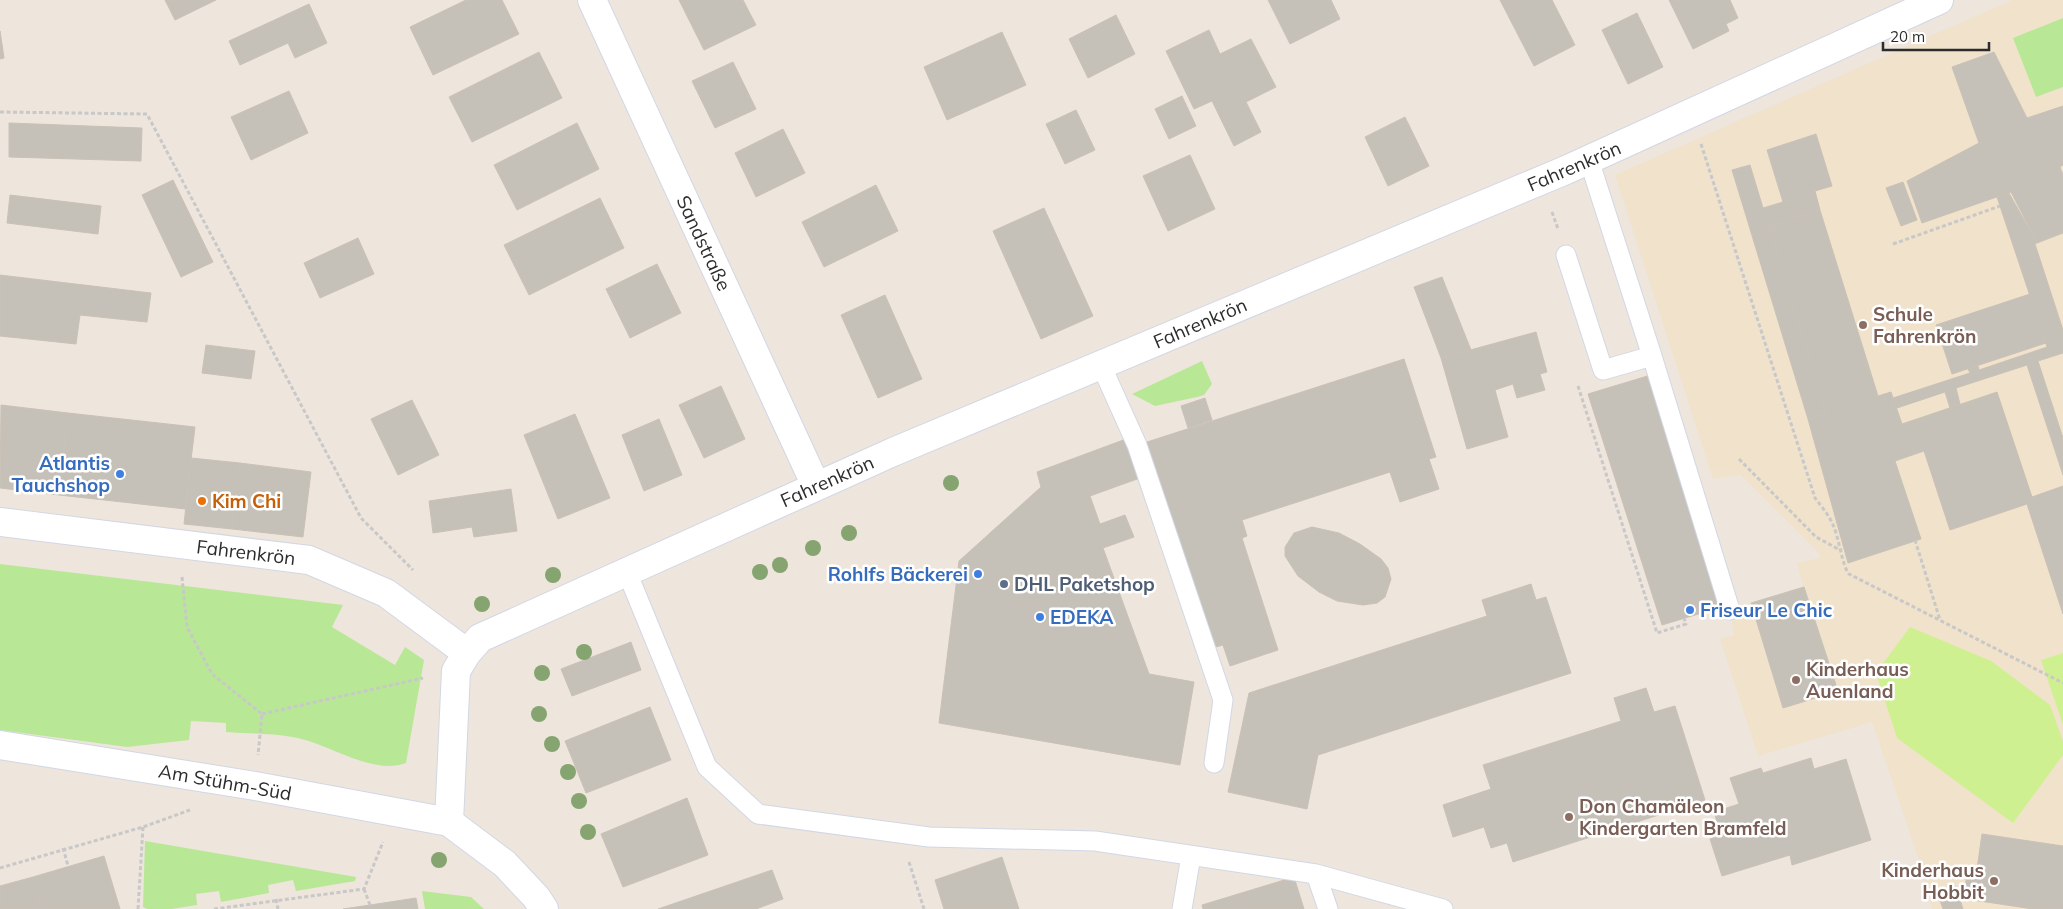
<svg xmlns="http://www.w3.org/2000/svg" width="2063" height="909" font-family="Mulish,sans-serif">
	<rect width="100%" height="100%" fill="#eee5dd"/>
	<path fill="#f1e2cb" d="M2012,0H2063V909H1932L1917,854L1872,722L1758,756L1720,639L1734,635L1732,622L1751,603L1803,587L1797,563L1820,558L1818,552L1741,475L1713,479L1615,175Z"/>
	<path fill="#b8e896" d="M2063,18V87L2036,97L2013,38Z
		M1202,361L1212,384L1204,395L1197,397L1155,406L1132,394Z
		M0,564L343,605L332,627L395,665L405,647L424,660L406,763C371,776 327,742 292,737C271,733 248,734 226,732V723L191,721L189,740L127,747L0,730Z
		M145,841L356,877L355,881L296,891L293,880L268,885L269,893L221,902L219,891L196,894L197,905L172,909H147L143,907Z
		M422,891L471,897L484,909H425Z"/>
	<path fill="#cff091" d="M1910,627L1991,661L2050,705L2063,741V755L2013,823L1897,738L1876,673Z
		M2063,653V725L2041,660Z"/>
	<path fill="#c6c1b8" stroke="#cac1b6" d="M165,0H216L175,20Z
		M466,0H502L519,34L433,75L410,27Z
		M679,0H743L756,25L704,50Z
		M1268,0H1331L1340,19L1290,44Z
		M1500,0H1552L1575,45L1534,66Z
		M1669,0H1730L1738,18L1726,24L1729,31L1693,49Z
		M309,4L327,43L295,58L288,43L240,65L229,41Z
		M1637,13L1663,67L1628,84L1602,30Z
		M1116,15L1135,54L1088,78L1069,39Z
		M1209,30L1220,54L1251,39L1276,87L1246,102L1261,132L1234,146L1212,101L1194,109L1166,51Z
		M0,31L4,58L0,59Z
		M1002,32L1026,85L947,120L924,67Z
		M539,52L562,98L472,142L449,97Z
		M1994,52L2027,118L2063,106V165L2060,167L2063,175V233L2037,243L2011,192L1922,223L1907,181L1979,143L1952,67Z
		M733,62L756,109L715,128L692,81Z
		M289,91L308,133L251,160L231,117Z
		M1182,96L1196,126L1169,139L1155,109Z
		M1076,110L1095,150L1065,164L1046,124Z
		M1405,117L1429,166L1388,186L1365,137Z
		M9,123L142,128L141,161L9,157Z
		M577,123L599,169L517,210L494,165Z
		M783,129L805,173L756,197L735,153Z
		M1816,134L1832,186L1815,191L1820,210L1798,217L1793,199L1783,202L1767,150Z
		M1190,155L1215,209L1168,231L1143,176Z
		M1750,165L1763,208L1793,199L1798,217L1769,226L1826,413L1808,419L1732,170Z
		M173,180L213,262L181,277L142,195Z
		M1903,182L1917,220L1901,226L1886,188Z
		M876,185L898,231L824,267L802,222Z
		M2009,193L2037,243L2035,244L2063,330V353L2038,361L2063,438V475L2027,365L1956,388L1960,404L1950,408L1945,392L1897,408L1893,398L1970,373L1968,369L1978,366L1979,370L2047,347L1997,197Z
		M10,195L101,206L98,234L7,223Z
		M600,198L624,248L529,295L504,245Z
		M1044,208L1093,316L1041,339L993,231Z
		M1820,210L1878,396L1891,392L1902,424L1997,392L2032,497L2063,486V614L2027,504L1950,530L1924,451L1895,461L1921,539L1848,563L1808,419L1826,413L1769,226Z
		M358,238L374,274L320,298L304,263Z
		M657,264L681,313L630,338L606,289Z
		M0,275L151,293L147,322L80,315L76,344L0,336Z
		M1442,277L1471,350L1441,358L1414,287Z
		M2030,294L2046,343L1952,374L1936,325Z
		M885,295L922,379L878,398L841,315Z
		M1536,332L1547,372L1540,374L1545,390L1517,398L1513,384L1495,390L1508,437L1467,449L1441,358Z
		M206,345L255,351L251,379L202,373Z
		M1404,359L1436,457L1429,459L1439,489L1400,502L1390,472L1242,520L1247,536L1242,538L1278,650L1230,666L1223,645L1212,648L1147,442Z
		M1654,374L1725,606L1662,625L1588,394Z
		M721,386L745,439L704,458L679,405Z
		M1205,398L1212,420L1188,428L1181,406Z
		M412,400L439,455L398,475L371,419Z
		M1,405L68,413L59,495L0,488Z
		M68,413L195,427L185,509L59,495Z
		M575,414L610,498L558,519L524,435Z
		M659,419L682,475L644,491L622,435Z
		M1126,439L1140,478L1090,496L1100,524L1125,515L1134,537L1103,548L1149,674L1194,682L1180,765L939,723L959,561L1041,487L1037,472Z
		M191,458L240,463L232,529L184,524Z
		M240,463L311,472L303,537L232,529Z
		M511,489L517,531L474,537L472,527L433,533L429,501Z
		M1312,527L1339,533L1360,544L1381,559L1388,568L1391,579L1385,597L1377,603L1363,605L1337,601L1319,592L1298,576L1285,556V547L1294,533Z
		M1531,584L1536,600L1546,597L1571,673L1318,755L1307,809L1228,792L1249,693L1487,616L1482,600Z
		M1804,587L1838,691L1783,708L1751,603Z
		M631,642L641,670L572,696L561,669Z
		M1646,688L1654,712L1675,706L1705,800L1513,862L1507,843L1491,848L1484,827L1453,837L1443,805L1491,789L1483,765L1621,721L1614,698Z
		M650,707L671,760L586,793L565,741Z
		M1811,758L1814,769L1846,759L1871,840L1792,865L1790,855L1722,876L1710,839L1721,835L1714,812L1739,804L1730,778L1761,768L1763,773Z
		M687,798L708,855L623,887L601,834Z
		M1982,834L2063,846V909H2033L1973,900L1974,896L1964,894L1967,874L1976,876Z
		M104,856L120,909H42L33,877Z
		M1002,857L1019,909H944L935,880Z
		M772,870L783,899L756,909H658Z
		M33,877L42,909H0V886Z
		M1294,877L1304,909H1203L1202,905Z
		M1956,886L1963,909H1943L1937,892Z
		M416,898L418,909H343L370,905Z"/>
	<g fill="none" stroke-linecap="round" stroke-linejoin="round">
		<g stroke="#d2d7e5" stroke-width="21">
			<path id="lane" d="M1566,255L1603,370L1652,356L1589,160
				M1652,356L1730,610
				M1101,365L1137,445L1223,700L1214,763
				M627,572L707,767L758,814L929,837L1095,841L1316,874L1443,909
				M1316,874L1328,909
				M1182,909L1191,856"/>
		</g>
		<g stroke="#d2d7e5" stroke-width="30">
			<path id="street" d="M592,0L816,486
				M0,522L309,560L386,593L467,653
				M449,822L456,671L467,653L480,638L893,452L1566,170L1939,0"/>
		</g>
		<g stroke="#d2d7e5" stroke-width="30">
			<path id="secondary" d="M0,745L255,786L449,822L505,864L536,897L544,909"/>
		</g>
		<path stroke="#c8c8c8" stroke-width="3" stroke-dasharray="4 2.5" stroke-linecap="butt" d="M0,112L147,114L361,518L413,570
			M1701,144L1815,498C1821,506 1829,515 1833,525C1839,537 1842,566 1849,574L2063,683
			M1552,212L1558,229
			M1893,244L2000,206
			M1578,386L1657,633L1686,624L1684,618
			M1739,459L1816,537L1842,551
			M1915,540L1940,620
			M182,577L187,627L212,674L262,714L258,755
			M262,714L423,678
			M63,848L68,866
			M909,862L924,909
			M0,868L143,827L190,810
			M364,889L370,905
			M276,899L278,909
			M138,909L143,827
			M214,909L364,889L383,842"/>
		<use href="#lane" stroke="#fff" stroke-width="19"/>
		<use href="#street" stroke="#fff" stroke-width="28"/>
		<use href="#secondary" stroke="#fff" stroke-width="28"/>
	</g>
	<g fill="#85a46f">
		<circle cx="951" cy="483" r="8"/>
		<circle cx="849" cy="533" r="8"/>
		<circle cx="813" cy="548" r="8"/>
		<circle cx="780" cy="565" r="8"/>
		<circle cx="760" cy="572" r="8"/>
		<circle cx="553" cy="575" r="8"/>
		<circle cx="482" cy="604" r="8"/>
		<circle cx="584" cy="652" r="8"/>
		<circle cx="542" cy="673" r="8"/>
		<circle cx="539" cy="714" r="8"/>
		<circle cx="552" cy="744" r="8"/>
		<circle cx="568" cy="772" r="8"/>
		<circle cx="579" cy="801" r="8"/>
		<circle cx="588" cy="832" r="8"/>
		<circle cx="439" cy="860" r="8"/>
	</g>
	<g fill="#8d6e63" stroke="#fff" stroke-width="2">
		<circle cx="1863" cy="325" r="5"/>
		<circle cx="1796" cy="680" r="5"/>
		<circle cx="1569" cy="817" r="5"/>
		<circle cx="1994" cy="881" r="5"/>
	</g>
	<g fill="#3f7fe0" stroke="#fff" stroke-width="2">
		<circle cx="120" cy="474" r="5"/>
		<circle cx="978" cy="574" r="5"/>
		<circle cx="1690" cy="610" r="5"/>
		<circle cx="1040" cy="617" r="5"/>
	</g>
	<circle fill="#e8710a" stroke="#fff" stroke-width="2" cx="202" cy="501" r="5"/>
	<circle fill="#5c6f8a" stroke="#fff" stroke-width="2" cx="1004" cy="584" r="5"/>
	<g text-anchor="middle" stroke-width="5" stroke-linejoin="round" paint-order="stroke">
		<g font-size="19" fill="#2c2c2c" stroke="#fff">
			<text transform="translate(1574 166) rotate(-23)" y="7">Fahrenkrön</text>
			<text transform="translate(704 243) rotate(65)" y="7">Sandstraße</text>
			<text transform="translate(1200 323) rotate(-23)" y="7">Fahrenkrön</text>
			<text transform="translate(827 481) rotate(-24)" y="7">Fahrenkrön</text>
			<text transform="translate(246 552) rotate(7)" y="7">Fahrenkrön</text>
			<text transform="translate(225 782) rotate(10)" y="7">Am Stühm-Süd</text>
		</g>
		<g font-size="19" font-weight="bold" fill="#785e54" stroke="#fff" text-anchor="start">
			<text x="1873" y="321">Schule<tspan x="1873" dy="22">Fahrenkrön</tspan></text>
			<text x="1806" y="676">Kinderhaus<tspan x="1806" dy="22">Auenland</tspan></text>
			<text x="1579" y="813">Don Chamäleon<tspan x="1579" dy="22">Kindergarten Bramfeld</tspan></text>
			<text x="1984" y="877" text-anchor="end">Kinderhaus<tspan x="1984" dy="22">Hobbit</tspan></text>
		</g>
		<g font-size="19" font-weight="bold" fill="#366cbe" stroke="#fff" text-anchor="end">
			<text x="110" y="470">Atlantis<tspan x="110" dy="22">Tauchshop</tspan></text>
			<text x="968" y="581">Rohlfs Bäckerei</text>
			<text x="1700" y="617" text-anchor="start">Friseur Le Chic</text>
			<text x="1050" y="624" text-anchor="start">EDEKA</text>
		</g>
		<g font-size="19" font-weight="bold" fill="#c56008" stroke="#fff" text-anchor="start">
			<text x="212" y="508">Kim Chi</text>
		</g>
		<g font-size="19" font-weight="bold" fill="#4e5e75" stroke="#fff" text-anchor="start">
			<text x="1014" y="591">DHL Paketshop</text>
		</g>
	</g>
	<path d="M1883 42v8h106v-8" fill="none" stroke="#2c2c2c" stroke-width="2.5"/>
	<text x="1890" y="42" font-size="15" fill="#2c2c2c" stroke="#ffffff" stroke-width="4" paint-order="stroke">20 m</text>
</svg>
